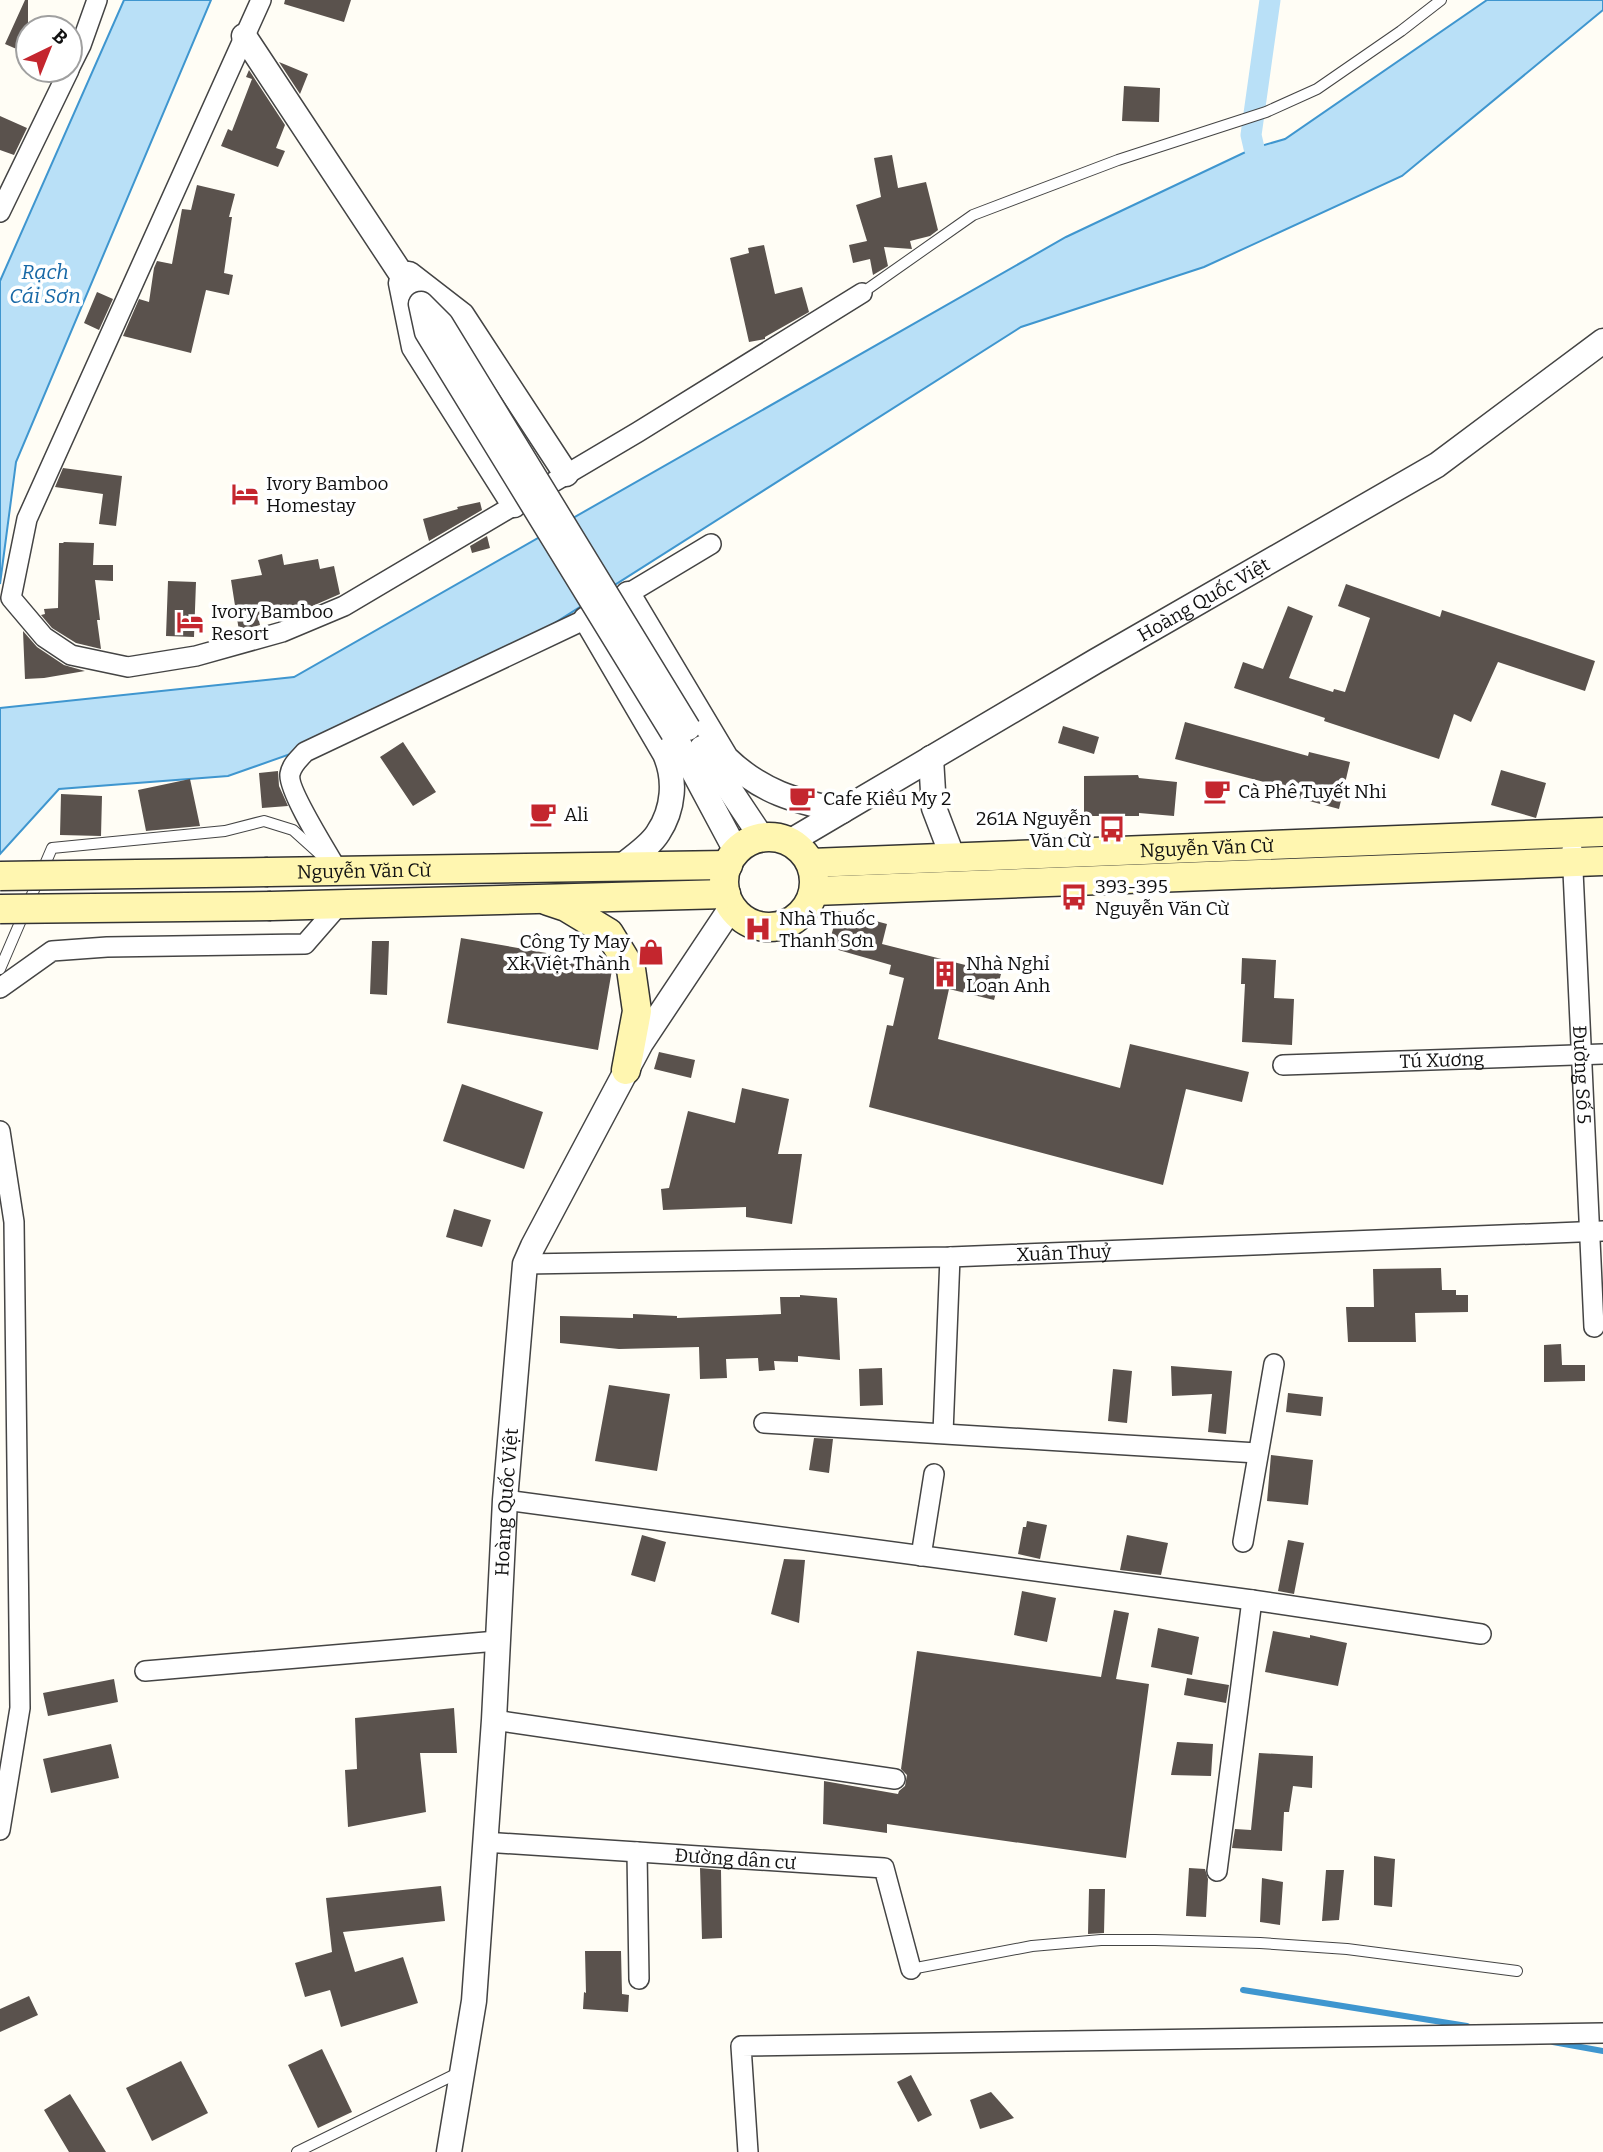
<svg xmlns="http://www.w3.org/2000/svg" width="1603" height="2152" font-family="Bitter,serif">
	<rect width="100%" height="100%" fill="#fffdf5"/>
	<path fill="#b9e0f7" stroke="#3f96cf" stroke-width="2" d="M124,0H211L16,462L0,584V281Z
		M1487,0H1603V10L1402,176L1204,267L1021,327L421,708L228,776L59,789L0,854V708L294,677L1066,237L1254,148L1285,139Z"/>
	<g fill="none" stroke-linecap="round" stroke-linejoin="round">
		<path stroke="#3f96cf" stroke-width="6" d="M1243,1990L1467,2026
			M1553,2042L1603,2051"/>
		<path stroke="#b9e0f7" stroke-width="21" d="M1254,148L1251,135L1270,0"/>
	</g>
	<path fill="#5a524d" d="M25,0H28V54L5,44Z
		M285,0H351L344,22L284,4Z
		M279,62L308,74L300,94Z
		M249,70L285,125L276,148L285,151L278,167L221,146L228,129L232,131L252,79L246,77Z
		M1124,86L1160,88L1159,122L1122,121Z
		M0,116L27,128L14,155L0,150Z
		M892,155L898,188L926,182L938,230L930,236L910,241L912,249L884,247L888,266L873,275L870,259L853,263L849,245L867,241L856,205L881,197L874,158Z
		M197,185L235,194L229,217H232L224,273L233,275L229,295L206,290L191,353L123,336L139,299L149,302L154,268L157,261L172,264L182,209L191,210Z
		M764,245L775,294L802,287L809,312L765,337V339L749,342L730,258L749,253L748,248Z
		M97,292L113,299L99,330L84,323Z
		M63,468L122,476L116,526L99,524L103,494L55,487Z
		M480,502L482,510L429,541L423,519L458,509L457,507Z
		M487,536L490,548L472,553L470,546Z
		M64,542L94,543L93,565H113V581L95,580L100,620H97L101,649L76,643L52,628L41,615L45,614L44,609L58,608L59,543H63Z
		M282,554L284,565L318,559L320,569L334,566L340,594L301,611L259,621L260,625L239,631L231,580L262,575L258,560Z
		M168,581L196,582L194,637L166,636Z
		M1346,584L1440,617L1442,610L1595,661L1585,691L1498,662L1471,722L1454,714L1439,759L1324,721L1325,718L1234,688L1243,662L1263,669L1288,606L1313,616L1289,678L1333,692L1334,689L1345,692L1370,618L1338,606Z
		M23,631L37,647L64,665L85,671L44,678L25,679Z
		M1185,722L1308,756L1309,752L1350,762L1339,809L1298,798L1299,791L1175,759Z
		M1063,726L1099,737L1094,754L1058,743Z
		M403,742L436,792L413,806L380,757Z
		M1501,770L1546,783L1536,818L1491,805Z
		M278,771L279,786L288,806L262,808L259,773Z
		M1138,775L1139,778L1177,782L1174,816L1139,813V816H1084V776Z
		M190,779L200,826L146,831L138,790Z
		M61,794L102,796L101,836L60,835Z
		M838,911L887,924L882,944L1001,974L994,1000L949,989L938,1039L1120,1088L1130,1044L1249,1072L1242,1102L1186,1089L1163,1185L869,1107L887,1025L893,1026L904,978L889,974L891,965L828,947Z
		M461,938L609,964L612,970L598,1050L447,1023Z
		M372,941H389L387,995L370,994Z
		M1242,958L1276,960L1274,998L1294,999L1292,1045L1242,1042L1245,984H1241Z
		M659,1052L695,1060L691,1078L654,1069Z
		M462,1084L543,1112L524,1169L443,1141Z
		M742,1088L789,1099L778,1154H802L792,1224L746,1217V1207L663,1210L661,1189L669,1188L688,1111L735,1123Z
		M454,1209L491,1220L482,1247L446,1237Z
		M1441,1268L1442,1290H1456V1295H1468V1312L1415,1313L1416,1342H1348L1346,1307H1374L1373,1269Z
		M800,1295L837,1298L840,1360L798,1356V1362L774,1361L775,1370L759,1371L758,1358L726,1359L727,1378L700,1379L699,1347L619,1349L560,1343V1316L633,1318V1314L677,1316V1318L781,1314L780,1297H800Z
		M1561,1344L1562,1365H1585V1381L1544,1382V1345Z
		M1171,1366L1232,1371L1226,1434L1208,1432L1212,1394L1172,1396Z
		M882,1368L883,1405L860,1406L859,1369Z
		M1113,1369L1132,1371L1127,1423L1108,1421Z
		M609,1385L670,1394L657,1471L595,1461Z
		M1288,1393L1323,1397L1321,1416L1286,1412Z
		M814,1438L833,1439L829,1473L809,1470Z
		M1271,1455L1313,1460L1308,1505L1267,1501Z
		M1027,1521L1047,1525L1040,1559L1018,1554L1023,1527H1026Z
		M642,1535L666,1542L655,1582L631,1575Z
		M1127,1535L1168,1543L1161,1575L1120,1570Z
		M1288,1540L1304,1543L1294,1594L1278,1591Z
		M784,1559L805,1560L799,1623L771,1614Z
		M1022,1591L1056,1598L1047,1642L1014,1635Z
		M1114,1610L1129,1613L1116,1679L1149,1684L1126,1858L887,1824V1833L823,1824L824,1781L898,1794L899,1791L905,1786L907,1775L901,1769L917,1651L1101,1677Z
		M1158,1628L1199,1637L1192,1675L1151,1667Z
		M1273,1631L1310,1638V1635L1347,1643L1338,1686L1265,1672Z
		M1187,1678L1229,1685L1226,1703L1184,1695Z
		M114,1679L118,1702L48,1716L43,1693Z
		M454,1708L457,1753H420L426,1812L348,1827L345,1770L357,1769L355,1718Z
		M1177,1742L1213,1744L1211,1776L1171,1775Z
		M111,1744L119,1778L51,1793L43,1759Z
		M1259,1753L1313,1756L1312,1788L1293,1786L1289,1812H1284L1282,1851L1232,1848L1235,1829L1251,1830Z
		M1374,1856L1395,1859L1392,1907L1374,1905Z
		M700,1868L721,1870L722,1938L702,1939Z
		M1189,1868L1205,1869L1208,1879L1206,1917L1186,1916Z
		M1326,1870H1344L1339,1920L1322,1921Z
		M1262,1878L1283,1882L1280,1925L1260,1922Z
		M441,1886L445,1921L343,1932L355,1972L403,1957L418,2003L341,2027L330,1990L305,1997L295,1963L332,1952L326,1898Z
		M1089,1889H1105L1104,1933L1088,1934Z
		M585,1951H621L622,1994L629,1995L628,2012L583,2009L584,1992L586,1993Z
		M29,1996L38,2015L0,2032V2009Z
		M322,2049L352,2112L318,2128L288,2065Z
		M181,2061L208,2113L152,2141L126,2088Z
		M911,2075L932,2115L918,2122L897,2082Z
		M991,2092L1014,2118L980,2129L970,2100Z
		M70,2094L106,2152H69L44,2110Z"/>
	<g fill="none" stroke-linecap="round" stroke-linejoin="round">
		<g stroke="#444" stroke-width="12">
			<path id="service" d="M862,293L973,215L1118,160L1266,112L1317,89L1401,31L1441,0
				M0,969L52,848L225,831L264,821L293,830L323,857
				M911,1969L1032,1946L1101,1940H1155L1260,1943L1347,1949L1517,1971
				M297,2152L460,2072"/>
		</g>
		<g stroke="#444" stroke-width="22">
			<g id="minor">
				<path d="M261,0L27,519L11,598L44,637L71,655L128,667L196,656L282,632L344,606L638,432L862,293"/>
				<path d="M70,67L81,45L97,0"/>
				<path d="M0,212L69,70"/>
				<path id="s1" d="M1572,849L1594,1327"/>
				<path d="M338,871C328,854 287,789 290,774C292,764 299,759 305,752L586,619L711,544"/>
				<path d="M0,988L52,951L107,947L305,944L339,905"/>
				<path id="s2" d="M1283,1065L1603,1054"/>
				<path d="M0,1131L14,1222L20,1708L0,1830"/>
				<path id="s3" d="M525,1264L950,1257L1603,1231"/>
				<path d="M764,1423L1257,1453"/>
				<path d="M943,1433L950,1257"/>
				<path d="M505,1500L1252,1600L1481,1634"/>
				<path d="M1243,1542L1274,1364"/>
				<path d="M921,1556L934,1474"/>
				<path d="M145,1671L497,1641"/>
				<path d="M494,1720L895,1779"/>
				<path id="s4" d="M484,1842L884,1868L911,1969"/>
				<path d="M637,1852L639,1979"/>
				<path d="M1217,1871L1252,1600"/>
				<path d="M748,2152L741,2046L1603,2033"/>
			</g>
		</g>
		<g stroke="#444" stroke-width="27">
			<g id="tertiary">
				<path d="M244,36L421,304"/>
				<path d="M409,274L462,315L566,474"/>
				<path d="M401,283L414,347L514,505"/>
				<path d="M628,594L726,758C761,792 795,801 842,811"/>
				<path d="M586,619L665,754C676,779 674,809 658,833C650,846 634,856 622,866"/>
				<path d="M673,733L736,851"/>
				<path d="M702,748L762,838"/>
				<path d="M931,758L934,808L953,858"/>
				<path id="s5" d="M791,841L1096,661L1437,465L1603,341"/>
				<path id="s6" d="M449,2152L474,2001L494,1720L505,1500L525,1264L533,1246L641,1043L731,908"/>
			</g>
		</g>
		<g stroke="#333" stroke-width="31">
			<g id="secondary">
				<circle cx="769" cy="882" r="45"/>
				<path id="s7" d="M811,863L1603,832"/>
				<path id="s8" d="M268,872L728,865"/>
				<path d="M814,891L1603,861"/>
				<path d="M548,901L566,907L609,933L631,969L637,1011L626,1070"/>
				<path d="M271,906L726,894"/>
			</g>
		</g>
		<use href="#service" stroke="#fff" stroke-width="10"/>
		<use href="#minor" stroke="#fff" stroke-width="19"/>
		<use href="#tertiary" stroke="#fff" stroke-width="24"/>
		<use href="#secondary" stroke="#fff6b0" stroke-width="28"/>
		<g stroke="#444" stroke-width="27" stroke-linecap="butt">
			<path id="tertiary-bridge" d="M673,733L427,332L421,304L441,324L688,728"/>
		</g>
		<g stroke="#333" stroke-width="31" stroke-linecap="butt">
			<path id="secondary-bridge" d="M0,876L268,872
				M0,909L271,906"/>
		</g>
		<use href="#tertiary-bridge" stroke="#fff" stroke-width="24"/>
		<use href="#secondary-bridge" stroke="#fff6b0" stroke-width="28"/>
	</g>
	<defs>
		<g id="hotel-bare" transform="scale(2.1)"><path d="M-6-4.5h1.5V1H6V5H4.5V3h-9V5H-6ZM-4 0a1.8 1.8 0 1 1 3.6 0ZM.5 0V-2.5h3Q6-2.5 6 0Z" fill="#c4262e" stroke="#fff" stroke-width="2.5" paint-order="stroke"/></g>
		<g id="cafe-bare" transform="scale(2.1)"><path d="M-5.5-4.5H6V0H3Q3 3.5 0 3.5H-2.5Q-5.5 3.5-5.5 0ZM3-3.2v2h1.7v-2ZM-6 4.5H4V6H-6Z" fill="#c4262e" stroke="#fff" stroke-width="2.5" paint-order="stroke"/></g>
		<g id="bus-bare" transform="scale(2.1)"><path d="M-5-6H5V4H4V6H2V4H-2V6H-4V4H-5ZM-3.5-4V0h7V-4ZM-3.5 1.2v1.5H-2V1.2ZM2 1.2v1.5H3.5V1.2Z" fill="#c4262e" stroke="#fff" stroke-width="2.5" paint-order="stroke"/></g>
		<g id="hospital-bare" transform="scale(2.1)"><path d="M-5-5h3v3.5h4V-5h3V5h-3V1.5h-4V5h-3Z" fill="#c4262e" stroke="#fff" stroke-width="2.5" paint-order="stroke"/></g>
		<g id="shop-bare" transform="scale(2.1)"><path d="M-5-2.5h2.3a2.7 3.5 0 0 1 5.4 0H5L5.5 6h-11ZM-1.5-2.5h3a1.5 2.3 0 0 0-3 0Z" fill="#c4262e" stroke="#fff" stroke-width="2.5" paint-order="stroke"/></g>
		<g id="building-bare" transform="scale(2.1)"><path d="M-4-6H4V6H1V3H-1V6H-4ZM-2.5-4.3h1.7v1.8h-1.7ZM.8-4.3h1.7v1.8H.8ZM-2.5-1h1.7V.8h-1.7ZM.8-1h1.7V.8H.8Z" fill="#c4262e" stroke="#fff" stroke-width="2.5" paint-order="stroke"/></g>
	</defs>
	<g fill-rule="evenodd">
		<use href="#hotel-bare" x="245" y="494"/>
		<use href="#hotel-bare" x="190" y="622"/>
		<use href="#cafe-bare" x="1217" y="791"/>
		<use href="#cafe-bare" x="802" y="798"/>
		<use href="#cafe-bare" x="543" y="814"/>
		<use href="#bus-bare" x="1112" y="829"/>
		<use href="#bus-bare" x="1074" y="897"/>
		<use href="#hospital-bare" x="758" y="929"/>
		<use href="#shop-bare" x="651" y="952"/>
		<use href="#building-bare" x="945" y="974"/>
	</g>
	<g text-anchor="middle" stroke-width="7" stroke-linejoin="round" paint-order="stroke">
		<g font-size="19" fill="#111" stroke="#fff" text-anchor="start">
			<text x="266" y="490">Ivory Bamboo<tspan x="266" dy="22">Homestay</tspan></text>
			<text x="211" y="618">Ivory Bamboo<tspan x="211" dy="22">Resort</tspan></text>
			<text x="1238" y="798">Cà Phê Tuyết Nhi</text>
			<text x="823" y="805">Cafe Kiều My 2</text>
			<text x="564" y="821">Ali</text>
			<text x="1091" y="825" text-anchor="end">261A Nguyễn<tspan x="1091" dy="22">Văn Cừ</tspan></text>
			<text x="1095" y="893">393-395<tspan x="1095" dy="22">Nguyễn Văn Cừ</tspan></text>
			<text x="779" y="925">Nhà Thuốc<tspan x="779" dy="22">Thanh Sơn</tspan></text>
			<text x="630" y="948" text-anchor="end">Công Ty May<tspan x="630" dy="22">Xk Việt Thành</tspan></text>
			<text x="966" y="970">Nhà Nghỉ<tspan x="966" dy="22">Loan Anh</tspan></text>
		</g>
		<g font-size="19" fill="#111" stroke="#fff">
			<text dy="7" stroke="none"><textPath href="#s5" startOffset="478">Hoàng Quốc Việt</textPath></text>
			<text dy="7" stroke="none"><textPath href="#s7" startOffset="396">Nguyễn Văn Cừ</textPath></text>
			<text dy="7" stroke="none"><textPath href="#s8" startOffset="96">Nguyễn Văn Cừ</textPath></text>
			<text dy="7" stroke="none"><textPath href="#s2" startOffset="159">Tú Xương</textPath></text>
			<text dy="7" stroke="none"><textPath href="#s1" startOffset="226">Đường Số 5</textPath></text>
			<text dy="7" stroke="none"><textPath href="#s3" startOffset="539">Xuân Thuỷ</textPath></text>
			<text dy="7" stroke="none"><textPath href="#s6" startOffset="653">Hoàng Quốc Việt</textPath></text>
			<text dy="7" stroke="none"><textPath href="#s4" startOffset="252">Đường dân cư</textPath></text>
		</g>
		<g font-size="21" font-style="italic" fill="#1768a6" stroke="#fff">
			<text x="45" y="279">Rạch<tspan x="45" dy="24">Cái Sơn</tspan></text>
		</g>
	</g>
	<g transform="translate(49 49) rotate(43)"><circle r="33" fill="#ffffff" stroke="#a0a0a0" stroke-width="2"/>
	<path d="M0-5L12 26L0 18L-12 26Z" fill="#c4262e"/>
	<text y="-10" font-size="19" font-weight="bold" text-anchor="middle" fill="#111111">B</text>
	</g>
</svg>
